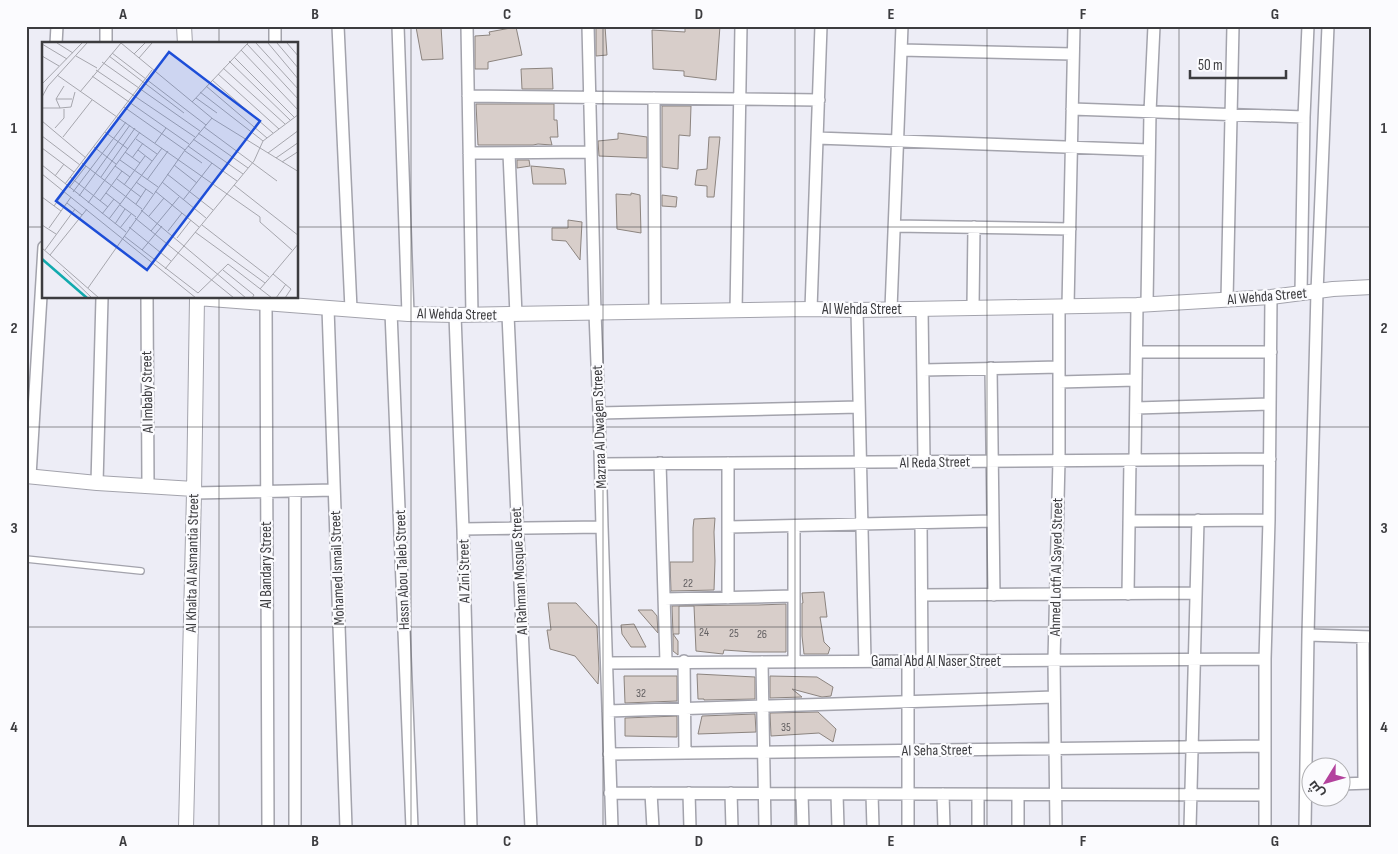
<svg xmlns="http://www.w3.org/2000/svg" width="1398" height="854" font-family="'Sofia Sans Condensed',Cairo,sans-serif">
	<rect width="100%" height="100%" fill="#ededf6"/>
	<path fill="#d8ceca" stroke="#8c847f" d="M441,26L443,59L422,60L416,27Z
		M596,26H605L607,55L596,56Z
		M685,26H720L716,80L684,76V71L653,69L652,30L685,32Z
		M516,27L522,55L488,62V69H475V36L490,35L489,32Z
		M552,68L553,89H522L521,69Z
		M476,104H554V120H557L558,137H550L552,145L538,144L533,145H478Z
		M662,106H691L690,136L679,135L678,169L662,167Z
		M618,133L647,137V158L599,156L598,141L618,139Z
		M709,137H720L714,197H707V186L695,185L697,170L707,169Z
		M517,160H529L530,166L517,168Z
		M531,166L564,169L566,184H533Z
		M631,193L640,195L641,233L617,229L616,194L631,195Z
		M662,195L677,197L676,207L662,206Z
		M568,220L582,222L580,260L566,241L552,240V228H568Z
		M715,518L714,532L715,561L714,590L671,591L670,562H693V528L694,519Z
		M824,592L827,617H820L824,642L830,648L828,654H804L802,636V603H803L802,593Z
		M548,603H576L597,626L599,669L598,684L575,656L550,649L547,630H551Z
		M786,604V652H753L724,650L723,654L696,651L694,606H679V634H673L672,606L743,605H758Z
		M638,610H652L657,616L658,633Z
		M634,624L646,647H631L622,634L621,625Z
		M673,634L678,641V655L673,651Z
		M697,674L755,677V699L704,700V699H698Z
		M624,676H677V701L625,703Z
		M770,676L817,677L833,687L831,696L822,697L792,689L802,697L770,698Z
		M818,712L836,729L833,742L819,733L771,736L770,713Z
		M755,714L756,732L698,734L702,716Z
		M677,716V737L625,736V718Z"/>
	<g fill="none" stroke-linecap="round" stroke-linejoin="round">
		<g stroke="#a3a3ac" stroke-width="8">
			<path id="service" d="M26,559L141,571"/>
		</g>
		<g stroke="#a3a3ac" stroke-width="14">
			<path id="minor" d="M275,26V44
				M338,26L351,309
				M398,26L408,314
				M467,26L472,315
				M588,26L595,313L599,413L602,527L612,828
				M56,44L57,26
				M106,44V26
				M901,50L1073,54
				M468,96L819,100
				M654,98L655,312
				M1072,109L1304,117
				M817,138L1149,150
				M469,153L590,152
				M509,153L516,315
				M895,226L1070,229
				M1301,293L1304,117L1308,26
				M147,298L148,486
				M1227,300L1233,26
				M266,303L268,828
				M1147,304L1150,112L1154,26
				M1068,306L1074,26
				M973,307L974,227
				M328,308L346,828
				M922,308L924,462
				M811,309L821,26
				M891,309L902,26
				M857,310L865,661
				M736,311L741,26
				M391,312L412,828
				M455,315L463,529L471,828
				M508,315L531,828
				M1137,352H1271
				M991,368L994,595
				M923,370L1059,367
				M1059,382L1136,380
				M1136,408L1270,404
				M599,413L859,407
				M1135,460L1137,305
				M660,463L666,662
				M728,463V598
				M601,464L1270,459
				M30,476L44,247
				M97,483L102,298
				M194,493L334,490
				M1129,521L1269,520
				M921,523L922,661
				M794,526V662
				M728,527L993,521
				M463,529L602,527
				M1128,594L1130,460
				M922,595L1196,593
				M664,599L794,596
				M1308,635L1372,637
				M1363,637L1364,783
				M684,661L685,753
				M908,661V828
				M762,662L765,828
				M607,663L1265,659
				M608,711L1054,697
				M609,754L1265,746
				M1340,784L1371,783
				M610,793L1265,795
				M651,793L653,828
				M689,793L690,828
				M731,793L732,828
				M802,794L803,828
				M837,794L838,828
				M872,794L873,828
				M943,794L944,828
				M978,795V828
				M295,828V491
				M1018,828V795
				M1056,828L1054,660L1059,460V307
				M1190,828L1198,520
				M1265,828V659L1269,520L1271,297
				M1305,828L1308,635L1317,292L1328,26"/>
		</g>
		<g stroke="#a3a3ac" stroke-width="16">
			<path id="tertiary" d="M184,26L185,44
				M197,298L408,314L455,315L811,309L857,310L1137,305L1271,297L1333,289L1372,287
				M26,476L97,483L194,489
				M186,828L194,493L197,298"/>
		</g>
		<use href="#service" stroke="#fff" stroke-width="5.5"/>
		<use href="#minor" stroke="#fff" stroke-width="11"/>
		<use href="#tertiary" stroke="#fff" stroke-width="14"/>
	</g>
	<path fill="none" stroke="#3c3c3f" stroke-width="1" stroke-opacity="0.55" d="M219,26V44M411,26V828M603,26V828M795,26V828M987,26V828M1179,26V828M26,227H44M298,227H1372M219,298V828M26,427H1372M26,627H1372"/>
	<g text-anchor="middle" stroke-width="4.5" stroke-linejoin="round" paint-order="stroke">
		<g font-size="12" fill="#636062">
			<text x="688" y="587">22</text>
			<text x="704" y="636">24</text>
			<text x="734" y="637">25</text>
			<text x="762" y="638">26</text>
			<text x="641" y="697">32</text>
			<text x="786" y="731">35</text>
		</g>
		<g font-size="15" fill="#3c3c3f" stroke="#fbfbfe">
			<text transform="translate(1267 296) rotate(-5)" y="5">Al Wehda Street</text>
			<text x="862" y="314">Al Wehda Street</text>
			<text transform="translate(457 314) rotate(1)" y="5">Al Wehda Street</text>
			<text transform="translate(147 392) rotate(-91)" y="5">Al Imbaby Street</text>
			<text transform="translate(599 427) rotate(-92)" y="5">Mazraa Al Dwagen Street</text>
			<text transform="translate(935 462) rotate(-1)" y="5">Al Reda Street</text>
			<text transform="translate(192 563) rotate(-89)" y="5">Al Khalta Al Asmantia Street</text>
			<text transform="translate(266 565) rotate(-90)" y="5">Al Bandary Street</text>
			<text transform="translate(1056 567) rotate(-89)" y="5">Ahmed Lotfi Al Sayed Street</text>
			<text transform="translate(337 568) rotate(-92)" y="5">Mohamed Ismail Street</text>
			<text transform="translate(402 570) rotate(-92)" y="5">Hassn Abou Taleb Street</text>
			<text transform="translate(464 571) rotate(-91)" y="5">Al Zini Street</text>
			<text transform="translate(519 571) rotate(-93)" y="5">Al Rahman Mosque Street</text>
			<text x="936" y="666">Gamal Abd Al Naser Street</text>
			<text transform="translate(937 750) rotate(-1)" y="5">Al Seha Street</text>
		</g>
	</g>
	<g transform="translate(42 42)">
		<rect width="256" height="256" fill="#ededf6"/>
		<path fill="none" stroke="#11aaae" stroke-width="2.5" d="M0,217L45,256"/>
		<path fill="none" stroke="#a6a6ad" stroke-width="1" d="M15,1L31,11M79,1L171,77L257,130M214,1L257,48M226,1L257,38M235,1L257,27M245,1L257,15M0,2L25,17M205,2L257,58M199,8L257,69M70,11L164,83M92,12L103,1M0,14L17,24M34,14L55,26M67,14L142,71M192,15L252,75M97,16L110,1M187,19L248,78M60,20L158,89M181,26L243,82M54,28L153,95M176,32L237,87M15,33L218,175V180L250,208M50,34L147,102M170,38L231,91M0,42L40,1M22,44L14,57L18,66L29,65L33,50M164,44L225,96M38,50L79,1M158,50L221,99M0,55L6,44L45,1M154,56L175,71M14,57H30M150,60L206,1M82,65L143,108M0,66H18M0,79L44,116M162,85L235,139M13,86L22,76V67M63,90L86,107M156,91L206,126M0,94L38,123M21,95L50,58M94,97L115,112M151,97L201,132M113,101L124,86M146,104L195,139M52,105L74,122M0,106L32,130M96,108L110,119M143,109L160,121M83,110L98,121M226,111L257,88M90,116L101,101M234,116L257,100M78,118L116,145M240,120L257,109M40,121L100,167M0,123L84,190M132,123L155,141M73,124L88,135M0,132L154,256M125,132L171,168M13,134L22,122M28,135L66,165M59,135L93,86M75,137L99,155M105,138L126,109M94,140L111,152M120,140L164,176M23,142L110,28M82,143L103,114M192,143L257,194M27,146L44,124M113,149L157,185M31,150L84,80M64,151L78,162M37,154L88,83M0,155L19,169M141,158L170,121M58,159L80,129M25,161L40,173M46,161L98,90M94,162L104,147M78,163L94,175M12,164L22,150M99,168L204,256M60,172L72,157M107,174L122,156M93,176L192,256M67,177L120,106M73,182L83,167M0,183L14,192M160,183L227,235M87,185L129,219M7,186L29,155M78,186L89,172M109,189L137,155M126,189L140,171M153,190L223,241M82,194L156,251L186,222L230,256M135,196L149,178M0,206L57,256M3,208L33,167M100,208L120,184M8,213L45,167M123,227L212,119L221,99L257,72M21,228L50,256M181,228L212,253L210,256M46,246L143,108L170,76M218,247L231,232M234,256L244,242M243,256L249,247L231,232L257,201"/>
		<path fill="#1d4ed8" fill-opacity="0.15" stroke="#1d4ed8" stroke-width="2.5" d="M127,10L218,79L105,228L14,159Z"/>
		<rect width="256" height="256" fill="none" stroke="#3c3c3f" stroke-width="2.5"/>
	</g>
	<rect width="1398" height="854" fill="none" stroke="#fbfbfe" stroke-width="55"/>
	<g transform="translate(1326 782) rotate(233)"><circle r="24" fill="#fbfbfe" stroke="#afafb2"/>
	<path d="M0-4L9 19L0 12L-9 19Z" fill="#b3429d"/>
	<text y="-8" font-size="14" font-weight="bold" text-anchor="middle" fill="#3c3c3f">ش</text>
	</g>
	<path d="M1190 70v8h96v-8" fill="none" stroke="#3c3c3f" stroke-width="2.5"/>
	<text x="1198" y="70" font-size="15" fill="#3c3c3f" stroke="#fbfbfe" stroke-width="4" paint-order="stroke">50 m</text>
	<rect x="28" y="28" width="1342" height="798" fill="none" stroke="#3c3c3f" stroke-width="2"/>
	<g font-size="16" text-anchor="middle" font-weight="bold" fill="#3c3c3f">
		<text x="123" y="19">A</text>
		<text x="315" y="19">B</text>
		<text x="507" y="19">C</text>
		<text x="699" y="19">D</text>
		<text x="891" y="19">E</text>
		<text x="1083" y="19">F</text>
		<text x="1275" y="19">G</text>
		<text x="14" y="133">1</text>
		<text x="1384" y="133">1</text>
		<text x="14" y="333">2</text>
		<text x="1384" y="333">2</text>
		<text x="14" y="533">3</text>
		<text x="1384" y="533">3</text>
		<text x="14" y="732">4</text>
		<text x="1384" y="732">4</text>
		<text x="123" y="846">A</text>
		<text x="315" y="846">B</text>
		<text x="507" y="846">C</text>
		<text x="699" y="846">D</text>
		<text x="891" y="846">E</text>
		<text x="1083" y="846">F</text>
		<text x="1275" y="846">G</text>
	</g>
</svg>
